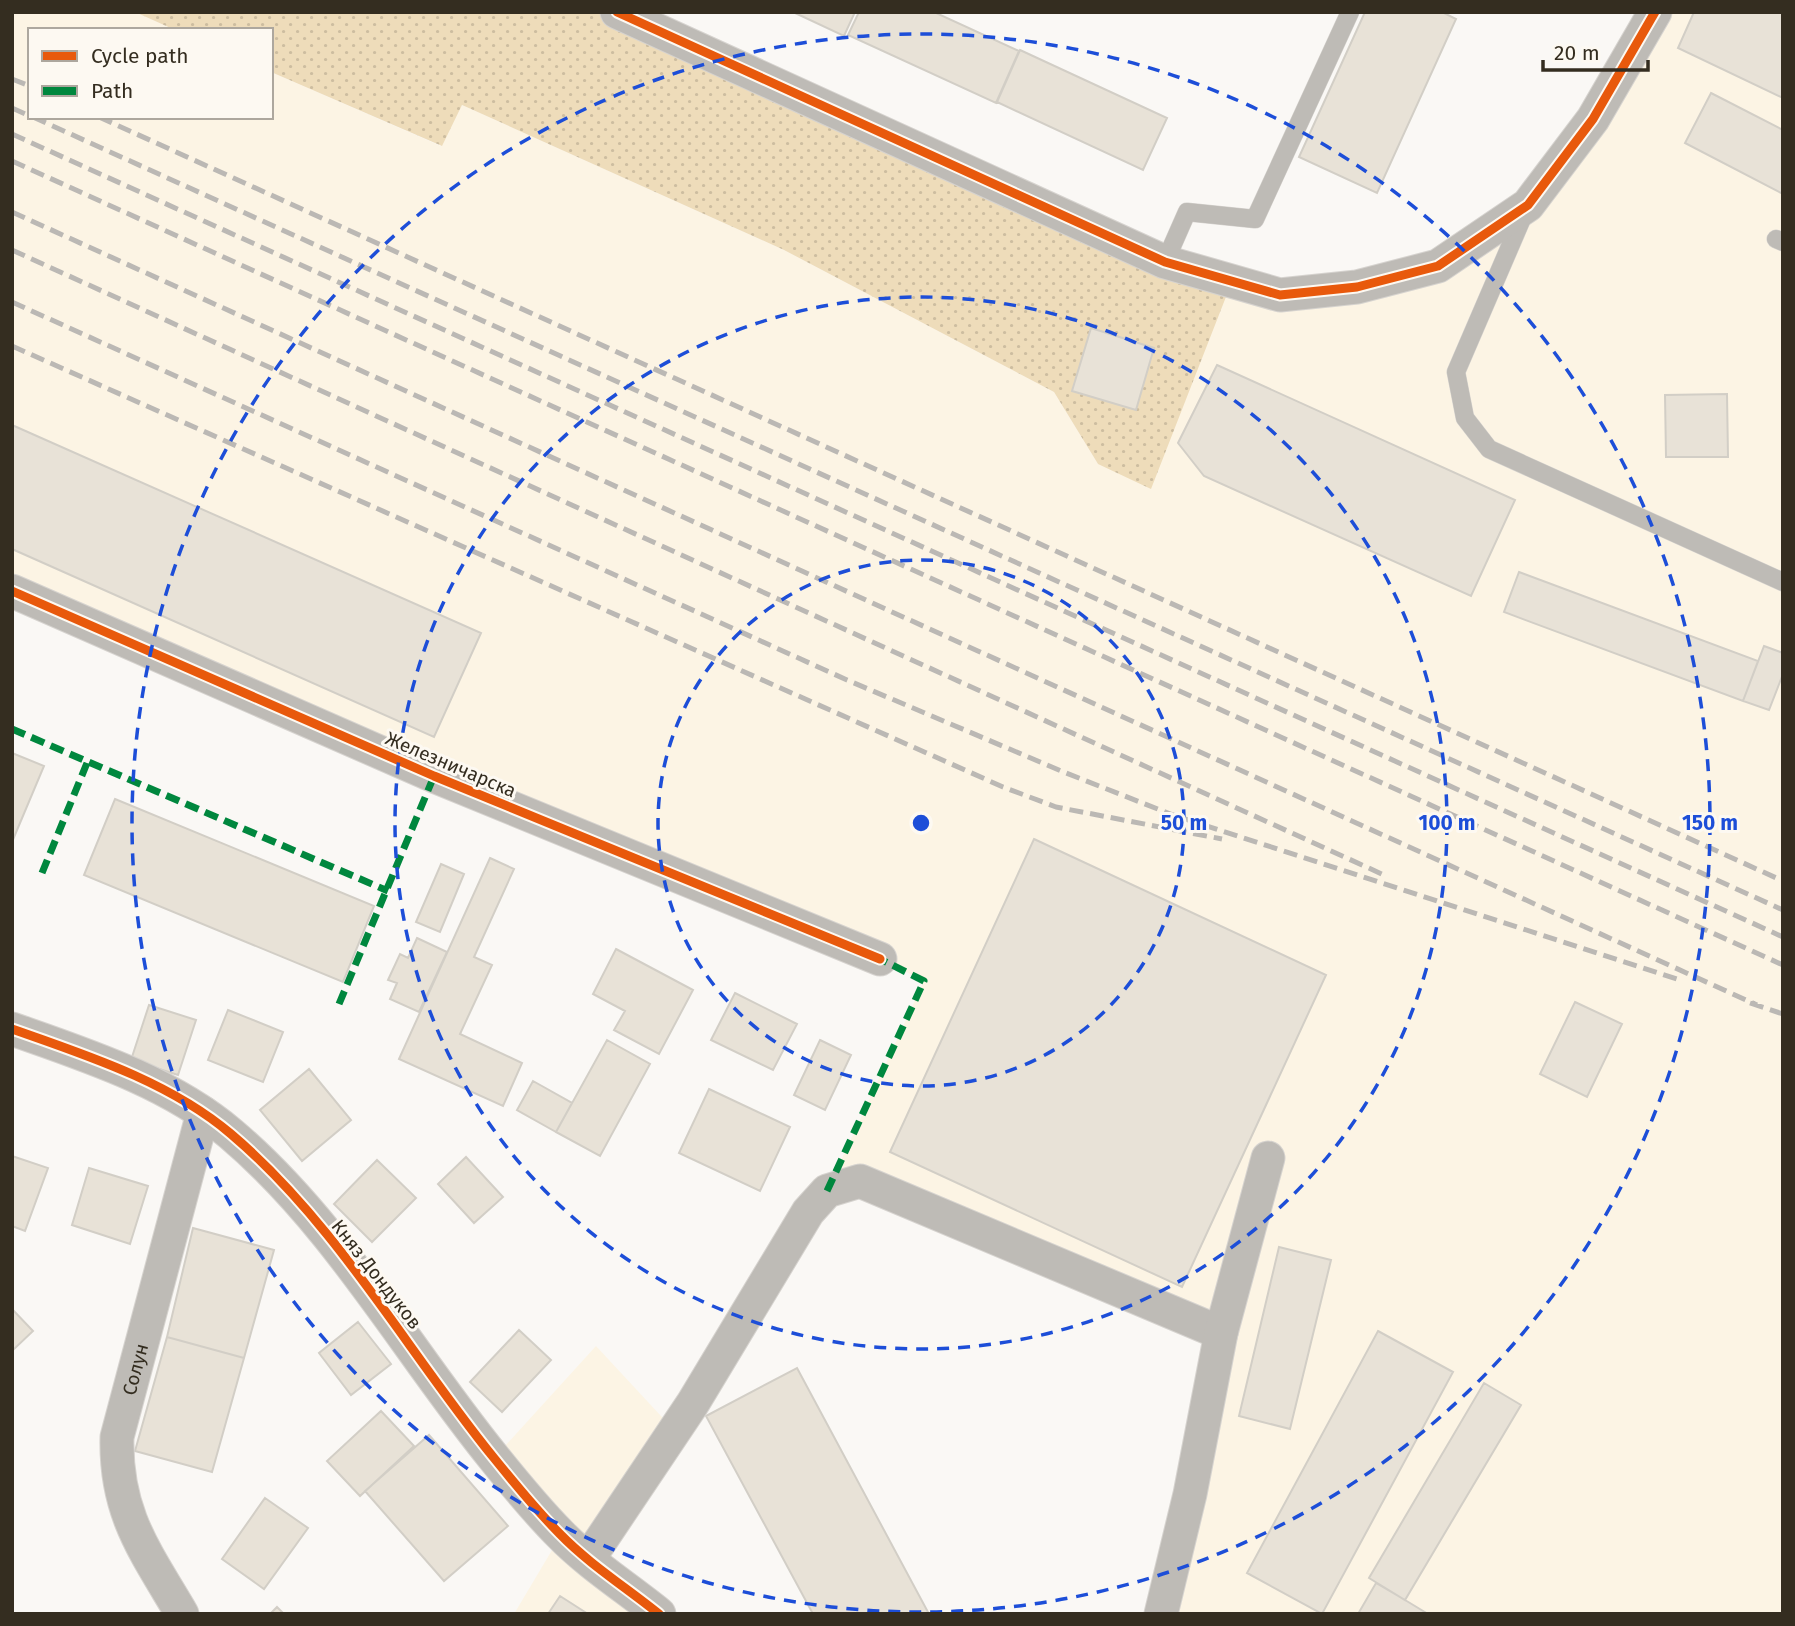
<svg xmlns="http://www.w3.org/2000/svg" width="1795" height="1626" font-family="'Fira Sans',sans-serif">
	<defs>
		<pattern id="grass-dots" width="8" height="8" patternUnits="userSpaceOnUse" patternTransform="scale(1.75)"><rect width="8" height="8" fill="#eedcba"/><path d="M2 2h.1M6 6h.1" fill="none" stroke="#cdbda0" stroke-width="1.8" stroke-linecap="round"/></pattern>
	</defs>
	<rect width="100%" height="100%" fill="#faf8f5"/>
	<path fill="#fcf4e4" d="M12,12H135L175,30H30V117H271V72L441,146L462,105L784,250L1054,392L1098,464L1231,284L1357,287L1528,205L1655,12H1783V1614H1161L1221,1333L861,1181L827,1191L924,981L880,959L12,591Z
		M596,1346L674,1430L589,1558L659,1614H514L561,1535L494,1458Z"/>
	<path fill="url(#grass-dots)" d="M135,12H617L1231,284L1151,489L1098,464L1054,392L784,250L462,105L442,146L271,72V30H175Z"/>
	<path fill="#e8e2d7" stroke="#d2cec6" stroke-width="2" d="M793,12H855L844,36Z
		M859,12H934L1019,51L996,103L848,35Z
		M1365,12H1442L1456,19L1377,193L1299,157Z
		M1694,12H1783V98L1678,48Z
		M1020,50L1167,118L1143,170L997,102Z
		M1711,93L1783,130V194L1685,143Z
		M1091,328L1154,348L1136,410L1072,391Z
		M1217,365L1515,500L1471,596L1204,476L1178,443Z
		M1727,394L1728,457H1666L1665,395Z
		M12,425L481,633L434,737L12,549Z
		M1519,572L1758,661L1743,701L1504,612Z
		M1764,646L1783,653V674L1769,710L1743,701Z
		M12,753L44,766L12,842Z
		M115,799L374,906L343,982L84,875Z
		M1034,839L1326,975L1182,1287L890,1152Z
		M490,858L514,869L474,957L492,965L460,1034L522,1063L503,1106L399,1059Z
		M441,864L464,874L440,932L416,922Z
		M417,938L447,952L419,1012L390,999L397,983L388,980L400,954L408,958Z
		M616,949L693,990L659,1054L614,1030L625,1011L593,994Z
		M735,993L797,1024L773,1070L711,1040Z
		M1575,1002L1622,1024L1587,1097L1540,1074Z
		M149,1005L196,1020L178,1075L131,1060Z
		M228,1010L283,1032L263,1082L208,1060Z
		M607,1040L650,1064L600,1156L556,1132Z
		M820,1040L851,1055L825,1110L794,1095Z
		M309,1069L351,1120L302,1161L260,1110Z
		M533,1081L572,1103L556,1132L517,1110Z
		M709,1089L790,1127L760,1191L679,1153Z
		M12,1156L48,1168L25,1231L12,1226Z
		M466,1157L503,1197L474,1223L438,1184Z
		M377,1160L416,1198L372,1242L334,1204Z
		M89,1168L148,1186L130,1244L72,1225Z
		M193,1228L274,1250L244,1358L167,1337Z
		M1279,1247L1331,1260L1290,1429L1239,1416Z
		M12,1309L33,1331L12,1351Z
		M358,1322L391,1364L351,1395L319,1353Z
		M519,1330L551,1360L502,1412L470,1382Z
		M1378,1331L1453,1372L1322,1614L1247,1573Z
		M167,1337L244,1358L212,1472L135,1451Z
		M797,1368L929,1614H813L706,1416Z
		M1484,1383L1521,1405L1405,1600L1369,1578Z
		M381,1411L414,1446L360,1496L327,1461Z
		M429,1435L508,1526L444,1581L365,1491Z
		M265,1498L308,1528L264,1589L222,1559Z
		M1376,1583L1405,1600L1428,1614H1358Z
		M560,1596L588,1614H548Z
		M277,1607L284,1614H270Z"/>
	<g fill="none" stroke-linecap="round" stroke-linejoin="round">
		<g stroke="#d6d3cf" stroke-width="19">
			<path id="service" d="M1524,214L1456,372L1465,418L1489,449L1783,582
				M1776,239L1783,242
				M1165,262L1187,212L1255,219L1350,12"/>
		</g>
		<g stroke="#d6d3cf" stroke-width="35">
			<g id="minor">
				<path d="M617,12L1165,262L1280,295L1357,287L1438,266L1528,205L1593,119L1655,12"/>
				<path d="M12,591L434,776L880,959"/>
				<path d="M12,1029C86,1055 170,1082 231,1134C337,1224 407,1351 494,1458C515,1484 537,1511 560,1534C589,1564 627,1588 659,1614"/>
				<path d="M589,1558L693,1403L808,1212L827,1191L860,1181L1221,1333"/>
				<path id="s1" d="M182,1614C145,1551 115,1513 117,1437L203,1113"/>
				<path d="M1161,1614L1190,1494L1221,1333L1268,1158"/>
			</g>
		</g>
		<use href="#service" stroke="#bebbb6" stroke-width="18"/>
		<use href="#minor" stroke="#bebbb6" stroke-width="33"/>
		<path stroke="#bbb8b4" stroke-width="5" stroke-dasharray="14 7" stroke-linecap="butt" d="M12,79L30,86
			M12,108L30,116
			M33,117L1783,910
			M99,117L1783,881
			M12,134L1783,937
			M12,161L1783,965
			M12,212L1757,1005
			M12,250L1384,875
			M12,302L847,680L1066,773L1173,815L1680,980
			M12,346L1003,787L1056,807L1222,839
			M1750,1003L1783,1014"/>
		<path stroke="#00873e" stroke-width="7" stroke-dasharray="14 7" stroke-linecap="butt" d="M12,729L388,891
			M42,873L87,763
			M339,1004L434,776
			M827,1191L924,981L880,959"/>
		<g stroke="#fdf9f2" stroke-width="13">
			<path id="cycleway" d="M617,12L1165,262L1280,295L1357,287L1438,266L1528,205L1593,119L1655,12
				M12,591L434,776L880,959
				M12,1029C86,1055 170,1082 231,1134C337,1224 407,1351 494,1458C515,1484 537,1511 560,1534C589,1564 627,1588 659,1614"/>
		</g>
		<use href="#cycleway" stroke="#e8590c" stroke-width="9"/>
	</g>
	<g fill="none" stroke="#1d4ed8" stroke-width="3.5" stroke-dasharray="12 9">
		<circle cx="921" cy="823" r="263"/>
		<circle cx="921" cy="823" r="526"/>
		<circle cx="921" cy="823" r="789"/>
	</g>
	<g text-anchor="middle" stroke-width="6" stroke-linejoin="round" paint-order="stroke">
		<g font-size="19" fill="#342d20" stroke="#fdf9f2">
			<text transform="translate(451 764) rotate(23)" y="7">Железничарска</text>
			<text transform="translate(377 1274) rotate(52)" y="7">Княз Дондуков</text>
			<text dy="7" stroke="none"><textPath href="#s1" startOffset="262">Солун</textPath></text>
		</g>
	</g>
	<circle cx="921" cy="823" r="10" fill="#1d4ed8" stroke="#fdf9f2" stroke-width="3.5"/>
	<g font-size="21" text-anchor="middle" font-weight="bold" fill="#1d4ed8" stroke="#fdf9f2" stroke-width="6" stroke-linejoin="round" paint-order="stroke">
		<text x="1184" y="830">50 m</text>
		<text x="1447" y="830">100 m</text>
		<text x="1710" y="830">150 m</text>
	</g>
	<rect width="1795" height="1626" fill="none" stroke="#342d20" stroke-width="28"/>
	<rect x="28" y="28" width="245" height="91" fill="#fdf9f2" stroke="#ada79e" stroke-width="2"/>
	<rect x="42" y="51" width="35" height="10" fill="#e8590c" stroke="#ada79e" stroke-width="2"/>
	<text x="91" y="63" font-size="21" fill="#342d20">Cycle path</text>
	<rect x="42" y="86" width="35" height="10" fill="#00873e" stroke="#ada79e" stroke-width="2"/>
	<text x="91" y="98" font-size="21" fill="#342d20">Path</text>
	<path d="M1543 60v10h105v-10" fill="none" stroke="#342d20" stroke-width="3.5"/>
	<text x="1554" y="60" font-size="21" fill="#342d20" stroke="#fdf9f2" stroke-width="5" paint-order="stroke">20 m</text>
</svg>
